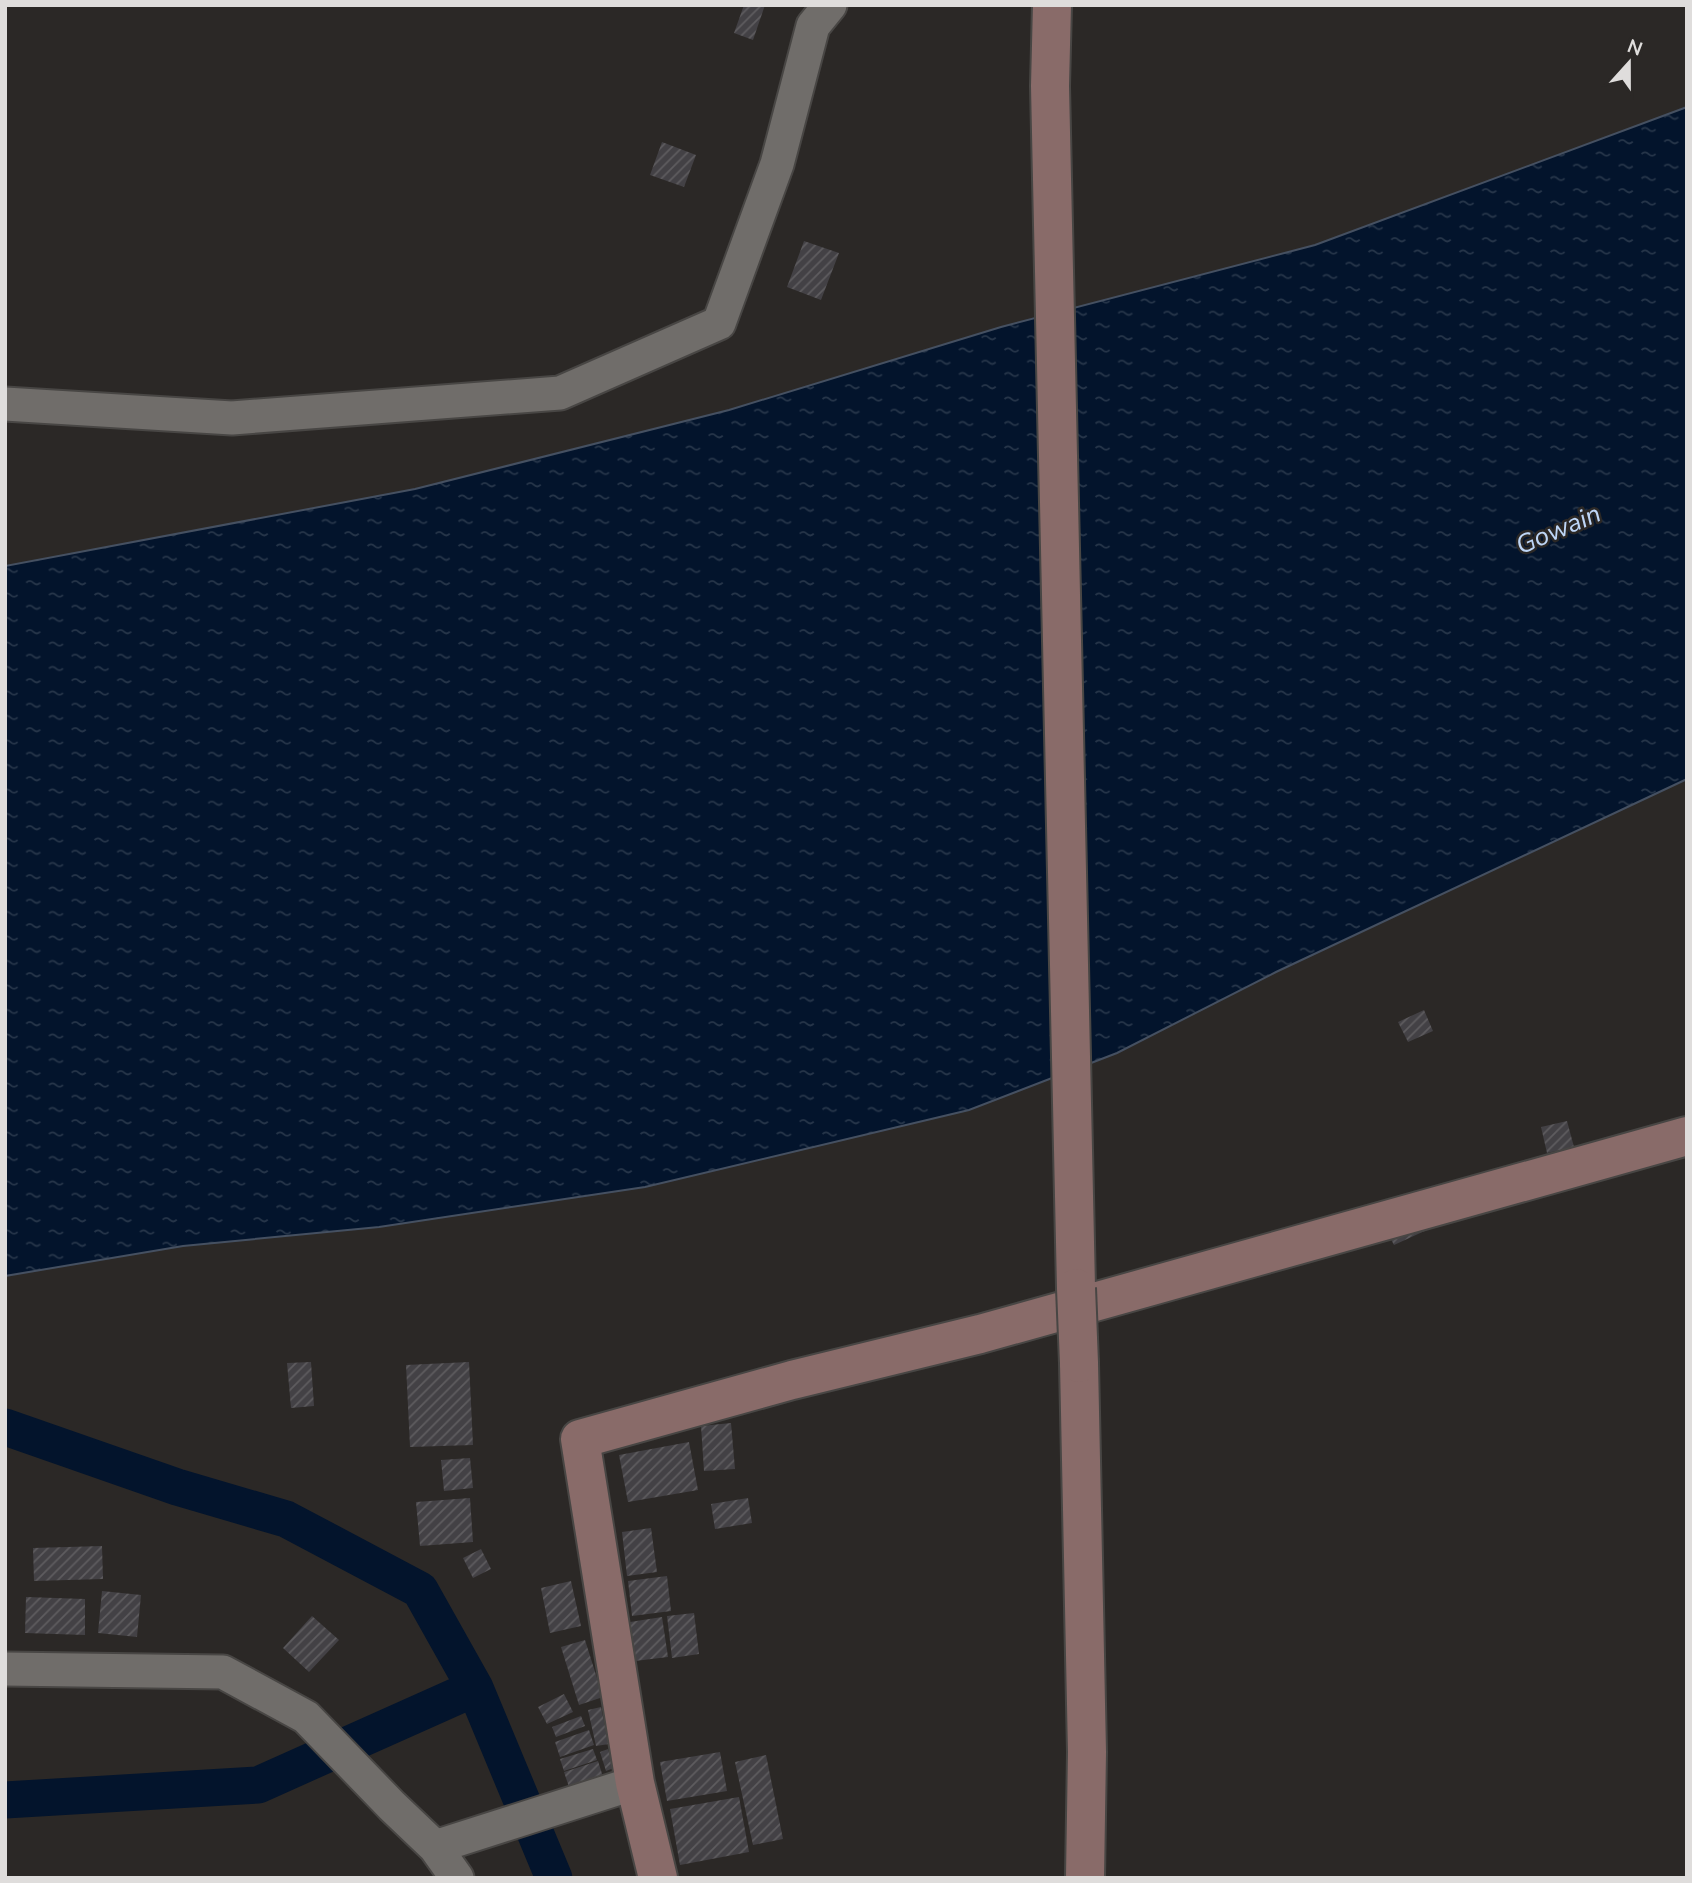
<svg xmlns="http://www.w3.org/2000/svg" width="1692" height="1883" font-family="'Nunito Sans',sans-serif">
	<defs>
		<pattern id="water-ripples" width="26" height="14" patternUnits="userSpaceOnUse" patternTransform="scale(1.75)"><rect width="26" height="14" fill="#03142c"/><path d="M2 4q2-2 4 0t4 0M15 11q2-2 4 0t4 0" fill="none" stroke="#27364a"/></pattern>
		<pattern id="building-hatch" width="6" height="6" patternUnits="userSpaceOnUse" patternTransform="scale(1.75)"><rect width="6" height="6" fill="#434145"/><path d="M-1 1l2-2M0 6l6-6M5 7l2-2" fill="none" stroke="#5e5c5f"/></pattern>
	</defs>
	<rect width="100%" height="100%" fill="#2b2826"/>
	<path fill="url(#water-ripples)" stroke="#455061" stroke-width="2" d="M1687,107V779L1276,972L1117,1053L969,1110L645,1187L379,1227L183,1246L5,1276V566L415,489L729,410L1001,327L1315,245Z"/>
	<g fill="none" stroke-linecap="round" stroke-linejoin="round">
		<path stroke="#03142c" stroke-width="37" d="M5,1427L177,1487L286,1519L420,1590L475,1688L554,1878
			M5,1800L258,1785L475,1688"/>
	</g>
	<path fill="url(#building-hatch)" d="M744,5H765L753,40L734,33Z
		M662,142L696,155L684,187L650,175Z
		M804,241L839,253L821,300L787,287Z
		M1424,1010L1433,1031L1408,1042L1398,1022Z
		M1567,1121L1574,1147L1547,1153L1541,1127Z
		M1421,1211L1429,1229L1394,1245L1385,1228Z
		M311,1362L314,1406L291,1408L287,1363Z
		M469,1362L473,1445L410,1447L406,1365Z
		M731,1423L735,1469L704,1471L701,1426Z
		M689,1442L698,1490L628,1502L619,1455Z
		M470,1458L473,1488L444,1491L441,1460Z
		M470,1498L473,1542L420,1546L416,1502Z
		M748,1498L752,1523L715,1529L711,1504Z
		M651,1528L657,1572L627,1576L622,1532Z
		M102,1546L103,1579L34,1581L33,1548Z
		M481,1549L491,1569L473,1578L463,1558Z
		M667,1576L671,1611L632,1616L628,1581Z
		M571,1581L581,1626L550,1633L541,1588Z
		M102,1591L141,1595L137,1637L98,1633Z
		M26,1597L85,1599V1635L25,1633Z
		M694,1613L699,1654L672,1658L667,1616Z
		M312,1616L339,1640L309,1672L283,1648Z
		M662,1617L668,1657L635,1661L630,1622Z
		M585,1640L603,1697L579,1705L561,1647Z
		M564,1694L573,1712L547,1724L538,1707Z
		M601,1707L609,1744L596,1746L588,1710Z
		M581,1716L585,1726L556,1737L552,1727Z
		M589,1730L594,1745L560,1757L555,1742Z
		M593,1749L597,1760L564,1771L560,1759Z
		M608,1749L614,1768L606,1771L600,1752Z
		M720,1752L727,1791L667,1801L660,1762Z
		M766,1755L783,1839L753,1845L735,1762Z
		M598,1761L604,1780L570,1790L564,1772Z
		M739,1797L749,1852L680,1865L670,1809Z"/>
	<g fill="none" stroke-linecap="round" stroke-linejoin="round">
		<g stroke="#484644" stroke-width="37">
			<path id="street" d="M5,404L232,418L560,393L719,323L777,164L813,26L830,5
				M5,1669L223,1672L306,1717L392,1806L435,1847L457,1878
				M435,1847L635,1783"/>
		</g>
		<g stroke="#484644" stroke-width="42">
			<path id="secondary" d="M1052,5L1050,86L1076,1288
				M1079,1363L1087,1752L1085,1878
				M658,1878L635,1783L580,1439L792,1380L980,1334L1687,1136"/>
		</g>
		<use href="#street" stroke="#706d6a" stroke-width="33"/>
		<use href="#secondary" stroke="#896b69" stroke-width="38"/>
		<g stroke="#484644" stroke-width="42" stroke-linecap="butt">
			<path id="secondary-bridge" d="M1076,1288L1079,1363"/>
		</g>
		<use href="#secondary-bridge" stroke="#896b69" stroke-width="38"/>
	</g>
	<g text-anchor="middle" stroke-width="5" stroke-linejoin="round" paint-order="stroke">
		<g font-size="26" font-style="italic" fill="#bed6f6" stroke="#2b2826">
			<text transform="translate(1558 529) rotate(-23)" y="9">Gowain</text>
		</g>
	</g>
	<rect width="1692" height="1883" fill="none" stroke="#dfdddc" stroke-width="14"/>
	<g transform="translate(1629 63) rotate(21)" stroke="#2b2826" stroke-width="5" paint-order="stroke">
	<path d="M0-5L12 26L0 18L-12 26Z" fill="#dfdddc"/>
	<text y="-10" font-size="19" font-weight="bold" text-anchor="middle" fill="#dfdddc">N</text>
	</g>
</svg>
